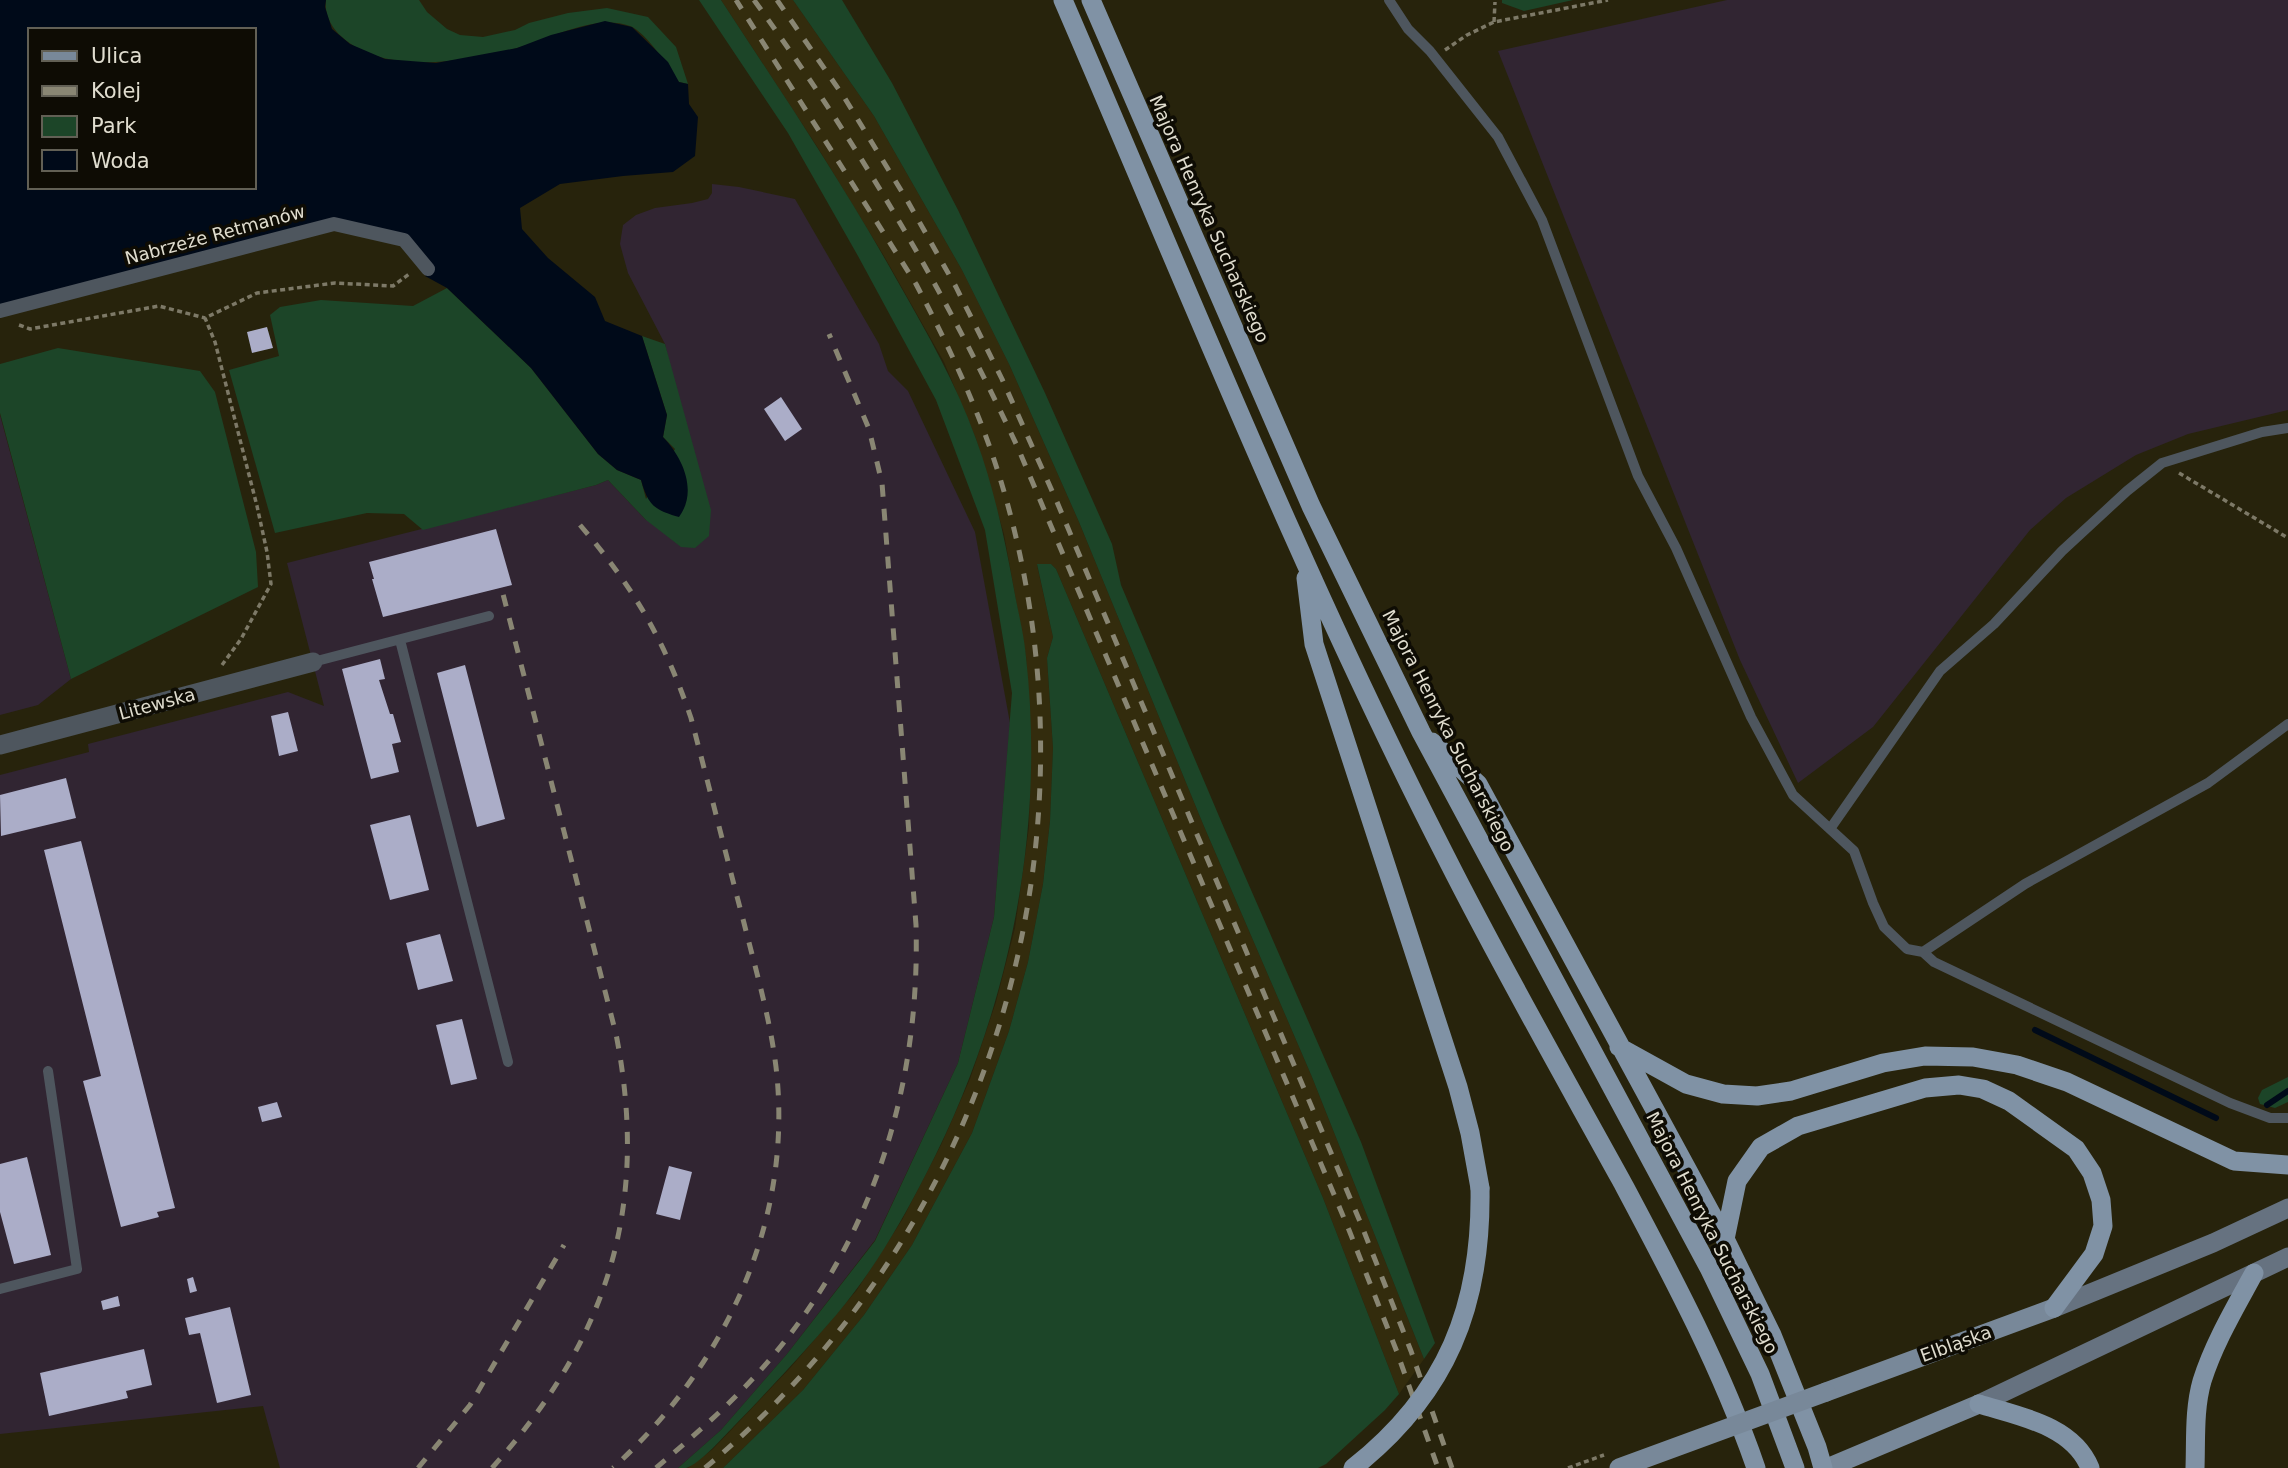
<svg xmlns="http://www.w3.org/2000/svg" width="2288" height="1468" font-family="'DejaVu Sans',sans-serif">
	<rect width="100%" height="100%" fill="#27230c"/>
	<path fill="#332c0d" d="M721,0H793L874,116L962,270L1009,364L1079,522L1203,824L1312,1077L1424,1359L1399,1394L1323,1198L1056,569L1051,564L1037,565L1053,637L1047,658L1053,748L1050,821L1043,884L1028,962L1009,1031L972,1133L912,1245L864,1315L803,1390L723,1468H688L713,1449L791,1367L857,1290L902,1220L941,1145L970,1079L996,1002L1015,928L1029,827L1031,743L1026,657L1004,534L976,439L944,362L884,256L818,148Z"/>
	<path fill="#312532" d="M1727,0H2288V410L2188,434L2136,455L2066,498L2030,530L1873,727L1798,783L1740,660L1498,51Z
		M712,184L739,187L795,199L879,344L888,371L908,391L975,532L1010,723L994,917L958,1063L875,1240L787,1354L721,1430L678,1468H280L263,1406L0,1434V775L89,752L88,744L288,692L324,706L287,563L596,485L608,480L646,520L709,536L665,344L628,273L620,244L623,225L636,215L655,208L692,203L708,199L712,193Z
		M0,415L71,679L38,705L0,715Z"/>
	<path fill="#1c4528" d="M326,0H419L427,12L447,29L460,35L483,37L515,30L529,23L568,13L607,8L648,17L676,47L688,84L679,82C668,67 647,33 630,26C595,13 550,39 517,48C466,62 385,76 342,37C332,28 324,15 326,0Z
		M699,0H721C782,93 844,185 898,282C927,333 956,383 976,439C993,485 1004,535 1013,584C1017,608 1024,633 1026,657C1046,835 1008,1016 926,1174C901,1223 873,1271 837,1314C804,1352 771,1388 736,1424C725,1435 700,1464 686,1468C684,1468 681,1468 678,1468L721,1430L787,1354L875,1241L958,1063L994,917L1012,693L985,530L936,400L858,256L788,133Z
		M793,0H842L892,83L958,210L1045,393L1112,544L1121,585L1224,828L1361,1142L1435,1343L1424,1359L1312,1077L1203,824L1079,522L1009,364L962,270L874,116Z
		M1502,0H1573L1524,11L1502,3Z
		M447,288L531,368L598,454L617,470L641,480L646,499L675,449L663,437L667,415L642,336L665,344L711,510L709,536L695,548L681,547L646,520L608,480L596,485L423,530L404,514L367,513L275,533L229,370L279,356L270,315L280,307L321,300L413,306Z
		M58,348L200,371L215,392L256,552L258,587L71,679L0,413V364Z
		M1037,564H1051L1056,569L1323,1198L1399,1394L1385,1410L1326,1464L1318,1468H723L803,1390L864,1315L912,1245L972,1133L1009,1031L1028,962L1043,884L1050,821L1053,748L1047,658L1053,637Z
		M2288,1077V1102L2275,1108L2260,1104L2258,1098L2262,1090Z"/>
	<path fill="#000a19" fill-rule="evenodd" d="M0,0H326L325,7L332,29L350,44L385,59L436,63L517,48L551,35L605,21L632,27L668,62L679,82L688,84L689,104L698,117L695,156L673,172L623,176L560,184L520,208L522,229L548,258L595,297L605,321L642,336L667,415L663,437C683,458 698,491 679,517C654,510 648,505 641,480L617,470L598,454L531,368L447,288L425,276L432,270L404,236L335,220L0,307ZM30,30H254V187H30Z"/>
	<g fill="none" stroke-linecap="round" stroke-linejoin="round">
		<path stroke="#000a19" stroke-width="6" d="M2035,1030L2216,1118
			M2267,1105L2288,1091"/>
	</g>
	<path fill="#abadc8" d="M267,327L273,348L252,353L247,332Z
		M781,397L802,429L785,441L764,409Z
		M496,529L512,585L383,617L372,579H374L369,562Z
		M380,659L385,679L379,680L390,714H393L401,742L392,744L399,772L371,779L342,669Z
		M465,665L505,819L477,827L437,673Z
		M288,712L298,751L279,756L271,716Z
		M66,778L76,818L1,836L0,795Z
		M410,815L429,890L390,900L370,825Z
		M81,841L175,1208L157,1212L159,1217L121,1227L83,1081L101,1076L44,850Z
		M440,934L453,981L418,990L406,943Z
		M462,1019L477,1079L451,1085L436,1025Z
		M277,1102L282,1117L262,1122L258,1107Z
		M27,1157L51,1255L14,1264L0,1212V1164Z
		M669,1166L692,1172L680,1220L656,1214Z
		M193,1277L197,1291L190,1293L187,1279Z
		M118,1296L120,1306L103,1310L101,1301Z
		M230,1307L251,1395L217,1403L200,1333L189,1335L185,1318Z
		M144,1349L152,1385L126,1391L128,1398L49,1416L40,1373Z"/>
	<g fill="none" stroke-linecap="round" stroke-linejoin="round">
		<path stroke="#7d7967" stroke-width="3.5" stroke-dasharray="5 3.5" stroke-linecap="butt" d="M1494,22L1495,2
			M1445,50L1467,35L1494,22L1608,0
			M19,325L30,329L159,306L205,318
			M2179,473L2288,538
			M222,665L241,639L271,584L267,552L257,506L215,342L205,318L257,293L335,283L393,286L409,274"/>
		<path stroke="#4e565e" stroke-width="10" d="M1389,0L1408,29L1430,51L1498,137L1542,220L1638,476L1676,548L1751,717L1793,795L1854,851L1873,903L1884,927L1907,949L1923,952L1934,962L2230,1103L2270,1118H2288
			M400,640L508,1062
			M313,662L489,616
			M1830,829L1940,671L1994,624L2062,551L2127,491L2162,463L2262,432L2288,428
			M1923,952L2025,884L2208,783L2288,724
			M0,1289L77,1269L48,1071"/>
		<path stroke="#4e565e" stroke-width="14" d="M0,311L334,224L404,240L428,269"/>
		<path stroke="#4e565e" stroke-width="19" d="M0,745L313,662"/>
		<path stroke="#667280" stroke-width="19" d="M2054,1308L2213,1243L2288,1208
			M1979,1404L2288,1257"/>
		<path stroke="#788899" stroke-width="19" d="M1826,1392L2054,1308
			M1827,1468L1979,1404"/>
		<path stroke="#8092a5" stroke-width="19" d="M1063,0C1187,287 1303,578 1446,857C1501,966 1562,1073 1621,1180C1671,1274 1721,1367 1756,1468
			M1091,0L1311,506L1421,732L1709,1268L1760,1374L1795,1468
			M1306,578L1314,644L1458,1087L1470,1133L1480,1188
			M1432,742L1478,784L1725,1239L1772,1335L1817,1447L1823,1468
			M1619,1047L1686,1084L1723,1094L1757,1096L1791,1091L1883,1063L1925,1056L1973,1057L2017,1065L2067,1082L2234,1161L2288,1165
			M1725,1239L1737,1181L1761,1147L1798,1126L1925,1088L1959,1085L1983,1089L2009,1101L2076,1149L2092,1173L2101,1200L2103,1226L2094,1254L2054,1308
			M1979,1404C2018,1416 2073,1425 2090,1468
			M2195,1468C2196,1439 2194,1409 2202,1381C2214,1343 2235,1308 2254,1273"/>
		<path stroke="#898673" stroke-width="5" stroke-dasharray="12 12" stroke-linecap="butt" d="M754,0C858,144 943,287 1018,448L1349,1230L1397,1352L1438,1468
			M777,0L844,97L907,200L956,287L1002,379L1057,502L1361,1224L1411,1351L1452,1468
			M580,525C634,588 664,639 691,718C709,786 726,855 744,923C756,971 770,1018 776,1067C794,1221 725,1366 613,1468
			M418,1468L470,1405L564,1245
			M492,1468C608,1339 650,1206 616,1034L503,594
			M656,1468C683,1445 710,1422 735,1397C863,1270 921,1102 916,925L882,483L869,429L829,334
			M705,1468C988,1233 1106,849 1005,495C984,421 952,352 916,284L736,0"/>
		<path stroke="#7d7967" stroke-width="3.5" stroke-dasharray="5 3.5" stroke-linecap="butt" d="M1568,1468L1604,1455"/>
		<path stroke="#788899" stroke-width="19" d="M1619,1468L1826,1392"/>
		<path stroke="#8092a5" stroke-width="19" d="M1353,1468C1447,1394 1482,1306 1480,1188"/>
	</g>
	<g text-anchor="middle" stroke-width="7" stroke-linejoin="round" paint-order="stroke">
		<g font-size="18" fill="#e0ddcf" stroke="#0e0c04">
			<text transform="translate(1209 219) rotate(66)" y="6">Majora Henryka Sucharskiego</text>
			<text transform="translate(215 235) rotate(-15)" y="6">Nabrzeże Retmanów</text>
			<text transform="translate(157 704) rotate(-15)" y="6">Litewska</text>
			<text transform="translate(1448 731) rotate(63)" y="6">Majora Henryka Sucharskiego</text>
			<text transform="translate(1712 1233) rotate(63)" y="6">Majora Henryka Sucharskiego</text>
			<text transform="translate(1956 1344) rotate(-20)" y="6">Elbląska</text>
		</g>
	</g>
	<rect x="28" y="28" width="228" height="161" fill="#0e0c04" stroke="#626055" stroke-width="2"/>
	<rect x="42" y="51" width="35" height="10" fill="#788899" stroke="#626055" stroke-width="2"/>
	<text x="91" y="63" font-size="21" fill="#e0ddcf">Ulica</text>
	<rect x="42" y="86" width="35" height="10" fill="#898673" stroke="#626055" stroke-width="2"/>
	<text x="91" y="98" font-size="21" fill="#e0ddcf">Kolej</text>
	<rect x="42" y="116" width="35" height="21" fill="#1c4528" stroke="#626055" stroke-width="2"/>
	<text x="91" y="133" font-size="21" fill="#e0ddcf">Park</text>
	<rect x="42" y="150" width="35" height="21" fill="#000a19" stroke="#626055" stroke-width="2"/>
	<text x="91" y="168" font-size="21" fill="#e0ddcf">Woda</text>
</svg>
